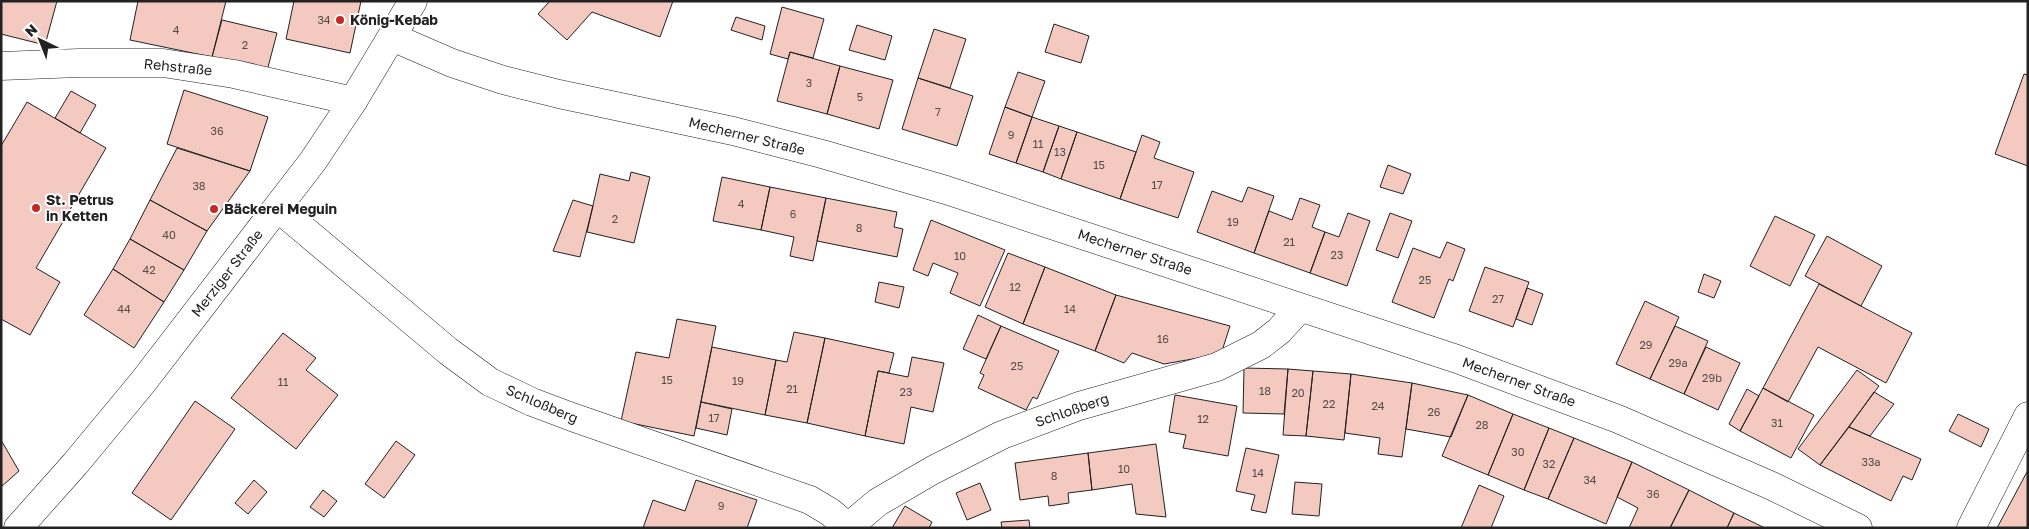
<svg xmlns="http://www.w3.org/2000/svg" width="2029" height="529" font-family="'Golos Text',sans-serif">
	<rect width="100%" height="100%" fill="#fff"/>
	<path fill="#f3c9c0" stroke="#222" d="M1,1H57L45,45L1,34Z
		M138,1H226L212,57L130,40Z
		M294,1H361L350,53L286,39Z
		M550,1H673L660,37L592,12L567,40L538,14Z
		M782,7L824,19L813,58L790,52L788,59L770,54Z
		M736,17L765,26L762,40L731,30Z
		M222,20L277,33L267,71L212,57Z
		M1054,24L1089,36L1081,63L1045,52Z
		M857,25L892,36L885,60L849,50Z
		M934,29L966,39L950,88L918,78Z
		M790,52L840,66L827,114L777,101Z
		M840,66L893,80L879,129L827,114Z
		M1018,72L1045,81L1032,117L1005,107Z
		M2024,74L2028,75V166L1995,154Z
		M918,78L973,96L957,146L902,129Z
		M184,90L268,117L250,171L167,144Z
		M71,91L96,105L80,133L55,118Z
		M27,102L106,148L36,268L60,282L30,335L1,319V146Z
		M1005,107L1032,117L1016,163L989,154Z
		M1032,117L1059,126L1043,172L1016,163Z
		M1059,126L1077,132L1061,179L1043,172Z
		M1077,132L1136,152L1120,199L1061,179Z
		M1142,135L1160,142L1154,158L1194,172L1178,218L1120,199Z
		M177,148L250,171L207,231L150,200Z
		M1388,165L1411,174L1403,194L1380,187Z
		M631,172L650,177L634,243L587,232L600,174L629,181Z
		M722,177L770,187L761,230L713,221Z
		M770,187L826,198L813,261L790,256L794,237L761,230Z
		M1248,187L1274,196L1254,253L1197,232L1212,191L1242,202Z
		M826,198L897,212L894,227L903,229L897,257L817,241Z
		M1300,198L1320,205L1312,227L1325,232L1310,273L1254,253L1269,211L1292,220Z
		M150,200L207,231L184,270L130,239Z
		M573,200L593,206L580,257L553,251Z
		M1348,213L1370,221L1347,286L1310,273L1325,232L1339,237Z
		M1390,213L1412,221L1398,258L1376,250Z
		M1775,216L1815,235L1790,286L1750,266Z
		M931,220L1005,250L980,306L950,293L958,273L933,263L928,276L913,270Z
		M1827,236L1882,266L1861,306L1805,276Z
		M130,239L184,270L164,302L113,269Z
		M1447,242L1465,249L1453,281L1449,279L1434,318L1392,302L1413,248L1440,258Z
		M1008,253L1045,267L1023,324L985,307Z
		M1045,267L1116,295L1095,351L1023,324Z
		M1485,267L1529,282L1513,327L1469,311Z
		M113,269L164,302L134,348L84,315Z
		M1704,274L1721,281L1714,298L1698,292Z
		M879,282L904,287L899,308L875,302Z
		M1819,284L1912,333L1886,383L1818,347L1788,402L1763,388Z
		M1527,288L1543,294L1532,325L1516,319Z
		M1116,295L1230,326L1221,354L1164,364L1132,353L1124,363L1095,351Z
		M1645,301L1679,317L1650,379L1616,364Z
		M978,315L1001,326L986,359L963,349Z
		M677,319L716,326L694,436L621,421L636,352L669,358Z
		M1001,326L1059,351L1037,399L1033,397L1026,410L978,388L984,375L980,373Z
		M1675,326L1708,341L1684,394L1650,379Z
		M794,332L825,338L807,423L765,415L776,360L787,362Z
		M283,333L316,358L306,370L338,395L296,449L231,398Z
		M825,338L894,353L889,373L878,371L865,436L807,423Z
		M712,347L776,360L765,415L701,402Z
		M1706,347L1740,363L1718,410L1684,394Z
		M912,357L944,363L933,412L911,407L904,444L865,436L878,371L908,377Z
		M1244,368L1288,369L1284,414L1243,413Z
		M1288,369L1313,371L1306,436L1283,435Z
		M1857,370L1879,386L1820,465L1798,449Z
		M1313,371L1351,374L1344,440L1306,436Z
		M1351,374L1412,383L1402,457L1378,454L1380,438L1345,433Z
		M1412,383L1468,395L1451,437L1406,429Z
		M1763,388L1814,415L1791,458L1740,431Z
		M1747,389L1759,396L1740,431L1729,424Z
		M1874,392L1894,404L1870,436L1849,427Z
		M1175,395L1237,406L1228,456L1183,448L1186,435L1169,432Z
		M1468,395L1513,414L1488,475L1442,456Z
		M195,401L235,429L171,520L132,493Z
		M701,402L732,409L727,435L696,428Z
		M1513,414L1549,428L1524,490L1488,475Z
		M1958,414L1989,429L1981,447L1949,431Z
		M1849,427L1921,459L1912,480L1903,476L1891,501L1820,465Z
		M1549,428L1574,438L1548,499L1524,490Z
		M1574,438L1632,462L1606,524L1548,499Z
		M1,440L19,471L1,487Z
		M396,441L415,455L384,498L365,484Z
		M1156,444L1166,517L1136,514L1132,484L1092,490L1088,453Z
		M1246,448L1279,455L1266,513L1251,510L1255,495L1236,491Z
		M1088,453L1092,490L1068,493L1069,503L1049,506L1048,496L1020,500L1015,463Z
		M1632,462L1689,490L1670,528H1629L1638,508L1617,497Z
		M2028,470V528H1997Z
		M254,480L267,492L248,514L235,503Z
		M696,480L757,500L747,528H643L653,500L685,511Z
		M1295,482L1322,484L1319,516L1292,514Z
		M980,483L991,510L967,520L956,493Z
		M1479,485L1504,496L1491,528H1461Z
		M323,490L337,501L324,517L310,507Z
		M1689,490L1734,513L1727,528H1670Z
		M905,506L932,522L929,528H892Z
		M1734,513L1765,528H1727Z
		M1029,520L1030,528H1002L1001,522Z"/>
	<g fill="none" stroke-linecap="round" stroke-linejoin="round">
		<g stroke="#222" stroke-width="29">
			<path id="minor" d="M1,66L79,63H163L234,74L353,101
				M278,208L448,351L490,382L532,402L572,417L810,500L830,512L848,527
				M847,528L878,502L933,470L1002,435L1079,406L1217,367L1261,345L1279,331L1300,308
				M1971,528L2028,416"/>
		</g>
		<g stroke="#222" stroke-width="29">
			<path id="major" d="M392,37L452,63L503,80L559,94L733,131L822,154L946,190L1457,359L1618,419L1772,486L1858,528
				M18,528L75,464L143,382L313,161L353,101L413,1"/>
		</g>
		<use href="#minor" stroke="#fff" stroke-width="28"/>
		<use href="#major" stroke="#fff" stroke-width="28"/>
	</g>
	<g fill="#c62828" stroke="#fff" stroke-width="2">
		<circle cx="340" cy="20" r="5"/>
		<circle cx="36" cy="208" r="5"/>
		<circle cx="214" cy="209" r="5"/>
	</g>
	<g text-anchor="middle" stroke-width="4" stroke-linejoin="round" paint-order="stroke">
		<g font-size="11" fill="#564c4a">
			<text x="324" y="24">34</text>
			<text x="176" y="34">4</text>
			<text x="245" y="49">2</text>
			<text x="809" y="87">3</text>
			<text x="860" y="101">5</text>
			<text x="938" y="116">7</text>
			<text x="217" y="135">36</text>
			<text x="1011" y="139">9</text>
			<text x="1038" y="148">11</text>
			<text x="1060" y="156">13</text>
			<text x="1099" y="169">15</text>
			<text x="1157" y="189">17</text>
			<text x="199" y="190">38</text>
			<text x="741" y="208">4</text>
			<text x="793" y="218">6</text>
			<text x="615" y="223">2</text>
			<text x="1233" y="226">19</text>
			<text x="859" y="232">8</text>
			<text x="169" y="239">40</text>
			<text x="1289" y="246">21</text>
			<text x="1337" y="259">23</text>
			<text x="960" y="260">10</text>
			<text x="149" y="274">42</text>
			<text x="1425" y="284">25</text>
			<text x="1015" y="291">12</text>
			<text x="1498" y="303">27</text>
			<text x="124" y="313">44</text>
			<text x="1070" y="313">14</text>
			<text x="1163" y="343">16</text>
			<text x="1646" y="349">29</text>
			<text x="1678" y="367">29a</text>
			<text x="1017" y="370">25</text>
			<text x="1712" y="382">29b</text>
			<text x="667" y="384">15</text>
			<text x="738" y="385">19</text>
			<text x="283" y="386">11</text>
			<text x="792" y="393">21</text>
			<text x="1265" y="395">18</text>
			<text x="906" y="396">23</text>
			<text x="1298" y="397">20</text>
			<text x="1329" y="408">22</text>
			<text x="1378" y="410">24</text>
			<text x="1434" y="416">26</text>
			<text x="714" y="422">17</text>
			<text x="1203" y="423">12</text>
			<text x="1777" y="427">31</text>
			<text x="1482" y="429">28</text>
			<text x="1518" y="456">30</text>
			<text x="1871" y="466">33a</text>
			<text x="1549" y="468">32</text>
			<text x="1124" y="473">10</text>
			<text x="1258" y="477">14</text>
			<text x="1054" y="480">8</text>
			<text x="1590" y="484">34</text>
			<text x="1653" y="498">36</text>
			<text x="721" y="510">9</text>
		</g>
		<g font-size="14" font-weight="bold" fill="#222" stroke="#fff" text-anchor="start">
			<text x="350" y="25">König-Kebab</text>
			<text x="46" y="205">St. Petrus<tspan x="46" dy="16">in Ketten</tspan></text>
			<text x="224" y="214">Bäckerei Meguin</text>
		</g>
		<g font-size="14" fill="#222" stroke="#fff">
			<text transform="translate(178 67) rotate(6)" y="5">Rehstraße</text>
			<text transform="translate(747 136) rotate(14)" y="5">Mecherner Straße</text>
			<text transform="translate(1135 252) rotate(18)" y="5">Mecherner Straße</text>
			<text transform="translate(227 273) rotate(-52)" y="5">Merziger Straße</text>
			<text transform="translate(1519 382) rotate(20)" y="5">Mecherner Straße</text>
			<text transform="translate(542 404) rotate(23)" y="5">Schloßberg</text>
			<text transform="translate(1072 410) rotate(-19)" y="5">Schloßberg</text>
		</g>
	</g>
	<rect width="2029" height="529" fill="none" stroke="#222222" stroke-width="5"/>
	<g transform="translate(40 40) rotate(317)" stroke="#ffffff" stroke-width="4" paint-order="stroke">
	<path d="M0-4L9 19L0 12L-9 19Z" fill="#222222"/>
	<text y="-8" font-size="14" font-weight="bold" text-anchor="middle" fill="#222222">N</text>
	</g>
</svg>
